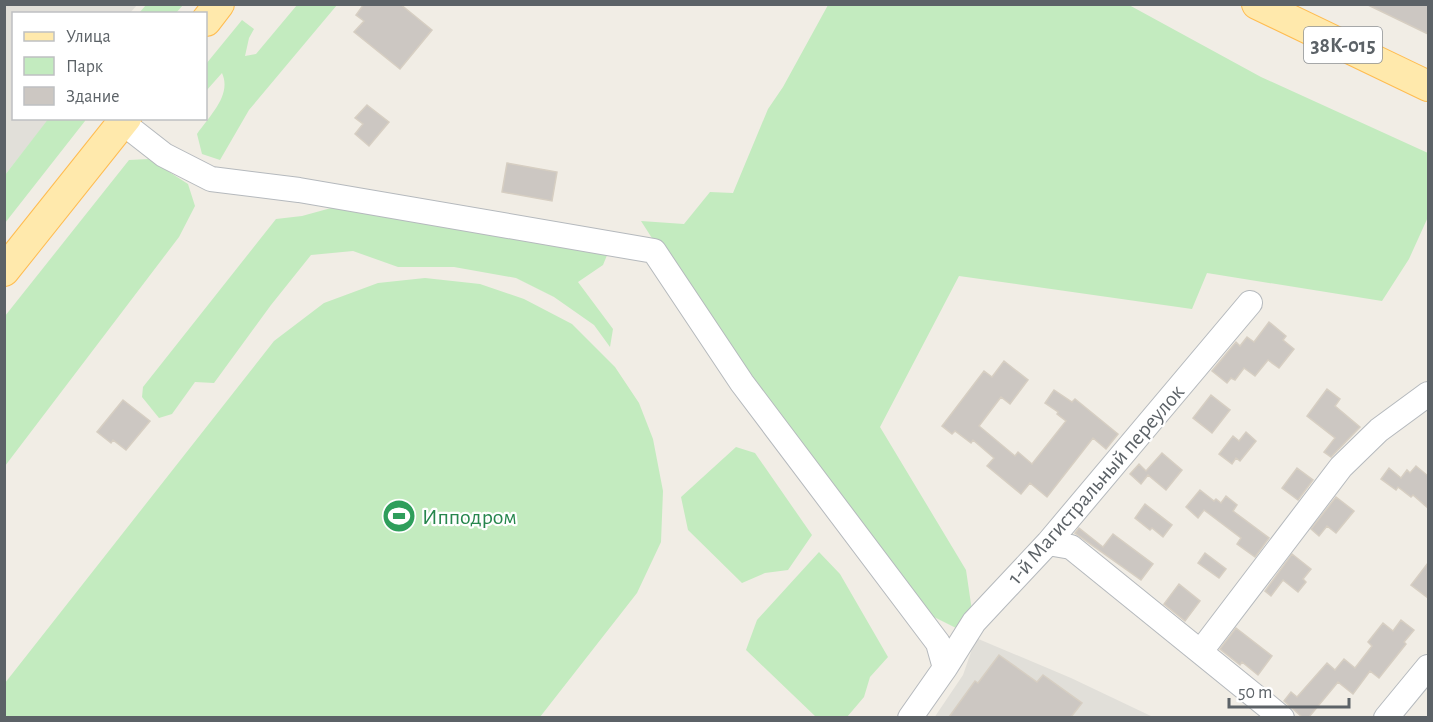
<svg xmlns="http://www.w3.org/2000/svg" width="1433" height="722" font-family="'Alegreya Sans',sans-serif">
	<rect width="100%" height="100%" fill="#f1ede5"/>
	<path fill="#e1dfd9" d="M5,4L137,5L130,13L14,14V118L49,119L5,175Z
		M976,638L1071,678L1153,717L934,718L963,675Z"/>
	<path fill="#c3ebbf" d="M146,5V4L183,5L176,13H139Z
		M297,5H337L249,110L220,160L202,154L197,134C210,115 232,95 222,73L206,91V64L242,20L254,29L249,38L245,56L256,54Z
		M828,5H1129L1261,77L1428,153V217L1409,259L1382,301L1207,273L1192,309L959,276L880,427L966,570L976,638L918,609L749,389L641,221L684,224L710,192L733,193L768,109L783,87Z
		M49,118L85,119V121L5,223V175Z
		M149,159L188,184L195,206L179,237L5,466V316L129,160Z
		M342,205L610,248L603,265L578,282L613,329L610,347L594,325L554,297L516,278L454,267H398L353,251L311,255L271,305L214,383L195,382L172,414L159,418L142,397L143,387L276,219L302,216Z
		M425,278L480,284L524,299L572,324L615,367L639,403L653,439L663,491L661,542L637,593L540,717H5V683L274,341L324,303L378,283Z
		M736,447L755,453L812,535L788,570L765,573L742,583L688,530L681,497Z
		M819,552L840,574L888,657L870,677L864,697L847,717H816L746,650L757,620Z"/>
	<path fill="#ccc7c2" stroke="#d6cec2" stroke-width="1.5" d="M364,4H400L432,30L400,69L354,32L364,21L356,15Z
		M1366,4H1428V34Z
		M367,105L389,122L369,146L355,134L363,124L355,118Z
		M507,163L557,172L552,201L502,192Z
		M1269,322L1286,336L1283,340L1294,349L1279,368L1268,360L1255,376L1244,368L1235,380L1231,378L1227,383L1212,371L1236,342L1240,346L1247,337L1254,342Z
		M1004,361L1028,380L1010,404L1001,397L979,426L1015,456L1018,452L1032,464L1066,421L1057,414L1058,412L1045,403L1054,390L1072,402L1075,399L1118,434L1106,449L1093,438L1047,497L1030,483L1021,494L987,466L994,458L973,440L971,443L955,431L952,434L942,426L984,371L992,377Z
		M1327,389L1340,399L1335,406L1360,427L1331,457L1324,452L1335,438L1307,416Z
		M1211,395L1230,410L1212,433L1193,418Z
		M123,400L150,421L126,450L113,440L111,443L97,432Z
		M1246,432L1256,441L1240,461L1236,458L1232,464L1219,454L1233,436L1239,441Z
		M1162,453L1182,470L1166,490L1148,475L1141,484L1130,474L1139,464L1146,471Z
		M1416,466L1428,476V508L1413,495L1411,497L1398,487L1396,490L1381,479L1389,468L1401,478L1407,470L1410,473Z
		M1297,468L1313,480L1298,500L1282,488Z
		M1200,490L1214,501L1216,499L1221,503L1226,496L1237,505L1233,511L1269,538L1255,557L1237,544L1241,538L1204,510L1198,518L1186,507Z
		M1336,497L1354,511L1336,533L1327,526L1319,536L1311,529Z
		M1145,504L1172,525L1163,537L1152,528L1150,530L1135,518Z
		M1079,528L1103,547L1113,534L1153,564L1141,580L1075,533Z
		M1205,553L1226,569L1219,578L1198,563Z
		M1292,554L1311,569L1303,579L1306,582L1298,592L1283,580L1271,596L1265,591Z
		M1428,563V598L1411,585Z
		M1179,584L1200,601L1185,621L1164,604Z
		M1401,620L1414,630L1404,642L1406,644L1379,678L1370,671L1353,694L1338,682L1309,717H1302L1284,701L1291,692L1297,697L1327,663L1335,670L1344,659L1355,668L1372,646L1368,642L1383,623L1393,631Z
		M1236,628L1272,656L1258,675L1242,662L1240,665L1220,649Z
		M999,655L1037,682L1043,675L1082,703L1071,717H949L975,681L978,683Z"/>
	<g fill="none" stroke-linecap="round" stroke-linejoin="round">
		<g stroke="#b5b9bd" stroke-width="26">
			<path id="minor" d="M123,123L164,155L211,179L299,190L654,251L742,383L938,643L945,668
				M1048,543L1071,547L1282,718
				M1201,651L1341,467L1379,430L1428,394
				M910,718L945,668L974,622L1048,543L1250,303
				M1386,718L1428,667"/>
		</g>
		<g stroke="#ffbc50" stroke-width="32">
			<path id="major" d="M1257,4L1428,86
				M206,21L219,4
				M4,271L126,118"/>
		</g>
		<use href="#minor" stroke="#fff" stroke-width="24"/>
		<use href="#major" stroke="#ffe9ac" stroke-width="30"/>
	</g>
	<defs>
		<g id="stadium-disc" transform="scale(1.725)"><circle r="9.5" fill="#2e9e5b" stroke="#fff"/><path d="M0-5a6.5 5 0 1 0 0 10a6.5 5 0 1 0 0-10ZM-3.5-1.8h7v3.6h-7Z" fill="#fff"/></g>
	</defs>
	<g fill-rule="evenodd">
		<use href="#stadium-disc" x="399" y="516"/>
	</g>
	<g text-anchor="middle" stroke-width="4.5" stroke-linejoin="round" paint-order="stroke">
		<rect fill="#fff" stroke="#8d9195" stroke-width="1.5" x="1304" y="27" width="78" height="36" rx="4.5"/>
		<g font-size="21" font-weight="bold" fill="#5c6267">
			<text x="1343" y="52">38К-015</text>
		</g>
		<g font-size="22" fill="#5c6267" stroke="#fff">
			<text transform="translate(1095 484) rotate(-49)" y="8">1-й Магистральный переулок</text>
		</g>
		<g font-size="22" fill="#27864d" stroke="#fff" text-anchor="start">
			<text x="422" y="524">Ипподром</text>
		</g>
	</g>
	<rect width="1433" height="722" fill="none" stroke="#5c6267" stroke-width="12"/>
	<rect x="12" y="12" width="195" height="108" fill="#ffffff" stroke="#bec0c2" stroke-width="1.5"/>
	<rect x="24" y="32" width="30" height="9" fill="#ffe9ac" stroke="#bec0c2" stroke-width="1.5"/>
	<text x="66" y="42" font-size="18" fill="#5c6267">Улица</text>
	<rect x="24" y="57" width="30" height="18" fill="#c3ebbf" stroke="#bec0c2" stroke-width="1.5"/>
	<text x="66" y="72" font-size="18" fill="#5c6267">Парк</text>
	<rect x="24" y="87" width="30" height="18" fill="#ccc7c2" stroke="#bec0c2" stroke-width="1.5"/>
	<text x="66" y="102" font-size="18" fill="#5c6267">Здание</text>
	<path d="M1229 698v9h120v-9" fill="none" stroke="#5c6267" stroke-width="3"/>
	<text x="1238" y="698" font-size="18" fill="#5c6267" stroke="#ffffff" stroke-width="4.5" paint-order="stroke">50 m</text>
</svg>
